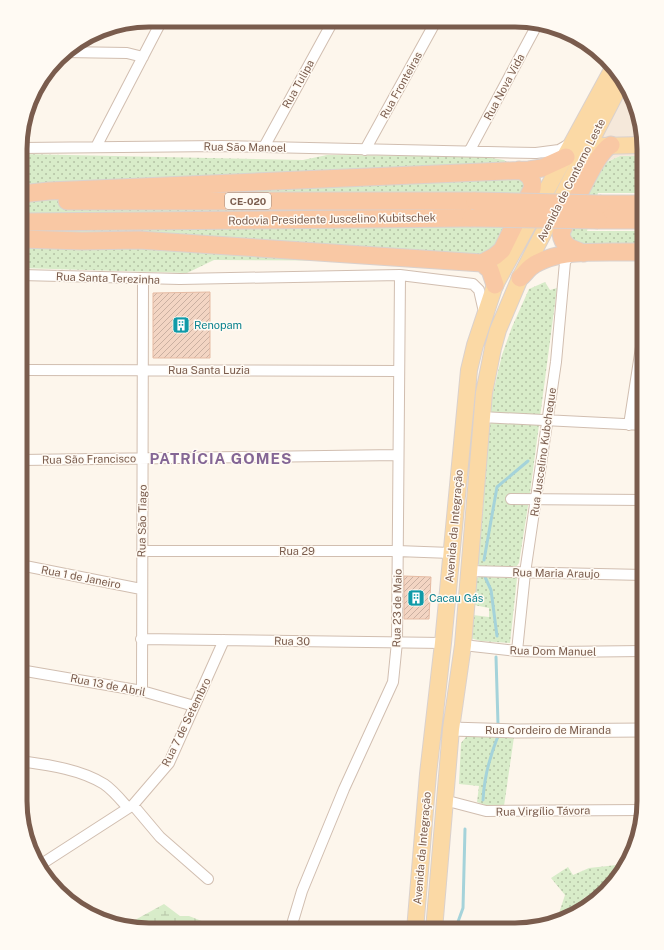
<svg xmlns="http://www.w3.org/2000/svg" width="664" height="950" font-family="'Public Sans',sans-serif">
	<defs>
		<pattern id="grass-dots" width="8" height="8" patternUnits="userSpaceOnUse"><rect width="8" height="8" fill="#d8ecc9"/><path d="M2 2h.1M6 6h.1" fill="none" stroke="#b4c2a5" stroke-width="1.8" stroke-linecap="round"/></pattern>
		<pattern id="wetland-marsh" width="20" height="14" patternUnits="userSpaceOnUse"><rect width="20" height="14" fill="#d8ecc9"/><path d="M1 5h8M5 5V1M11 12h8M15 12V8" fill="none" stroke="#b4c2a5"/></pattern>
		<pattern id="water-rules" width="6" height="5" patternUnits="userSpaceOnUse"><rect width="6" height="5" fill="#bfe3e8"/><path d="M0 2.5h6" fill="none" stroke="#a0bbbe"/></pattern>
		<pattern id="building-hatch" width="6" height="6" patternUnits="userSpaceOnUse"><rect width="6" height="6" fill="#f3d5c3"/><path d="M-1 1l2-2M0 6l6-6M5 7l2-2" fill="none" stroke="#cab0a1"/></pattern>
	</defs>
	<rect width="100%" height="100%" fill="#fdf6ec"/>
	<path fill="#f5e8da" d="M612,70L631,92L644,156H620L549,187Z"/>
	<path fill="url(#grass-dots)" d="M21,154L303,160L327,155L479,156L504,160L530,177L493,253L451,261L214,260L187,273L21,268Z
		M620,156H644V193H598L587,231H644V246L577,245L567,233L591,185L607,162Z
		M545,282L550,290L557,288L530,493L519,563L516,567L481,568L477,562L492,397L502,355L512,327L529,289Z
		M479,577L517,578L510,643L481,641L470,638L473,615L489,617V608L474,605L475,579Z
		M473,735L514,737L504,806L490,807L477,802L479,786L459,784L461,743L466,737Z
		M617,865L623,869L622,873L595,896L585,897L567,918L548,922L550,918L557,919L565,895L551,878L568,867L573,875L589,868Z"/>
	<path fill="url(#wetland-marsh)" d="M164,904L180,916H189L222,929H132L124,926Z"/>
	<path fill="url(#water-rules)" stroke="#a5d3da" d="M595,896L572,917L567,918C574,906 581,898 595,896Z"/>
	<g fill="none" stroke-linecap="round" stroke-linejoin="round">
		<path stroke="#a5d3da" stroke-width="3" d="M484,560L497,487L528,461
			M485,577L491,590L497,636
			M496,657L498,724
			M483,800C484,779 490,756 498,736
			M455,930L463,908L465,829"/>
	</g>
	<path fill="url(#building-hatch)" stroke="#e6bba3" d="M210,292V358H153V293Z
		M404,576L431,577L429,619H404Z"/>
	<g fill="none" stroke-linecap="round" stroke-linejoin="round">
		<g stroke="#d1beb0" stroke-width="12">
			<path id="minor" d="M64,52L127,53L143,57
				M96,147L162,20
				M264,147L333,21
				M21,148L221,146L536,153L559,150L571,143
				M365,150L436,21
				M470,150L538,23
				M21,275L180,279L400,275L473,284L479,290L484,312
				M21,370L398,371
				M481,417L644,425
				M629,425L644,328
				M21,460L397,455
				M511,499L644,500
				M142,551H397L451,553
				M20,565L141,589
				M469,571L644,575
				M141,639L443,643
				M463,645L517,651L554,652L644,651
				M517,651L525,573L556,362L565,262L570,254
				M20,670L142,691L194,706
				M142,691L143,279
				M20,761C48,765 80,769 104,784C113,790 121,800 128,808
				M444,800L486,811L644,810
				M133,805L160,837L208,879
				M40,865L133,805L169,763L224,640
				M293,921L302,891L344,789L393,682L397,642L400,275"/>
		</g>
		<g stroke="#d1beb0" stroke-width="15">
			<path id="tertiary" d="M451,729L516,731L644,730"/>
		</g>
		<g stroke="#dad1cd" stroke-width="18">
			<path id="primary" d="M599,146L643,145
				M415,930L428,774L443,643L469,370L475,345L495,285L612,70
				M434,930L451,729L463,645L484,393L493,348L498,330L520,278L622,81"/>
		</g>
		<g stroke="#dad1cd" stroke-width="19">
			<path id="trunk" d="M21,194L49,191L529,170L542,168L566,157
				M67,201H475
				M601,204H644
				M598,220H644
				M21,222L471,218
				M21,239L82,241L139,240L482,263L495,256L502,250L532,189C534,179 528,173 519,170
				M584,253C573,249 562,247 561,233C570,214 595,153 611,145
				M482,263L490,270L495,285
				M520,278C524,275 527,270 531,267C557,247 612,253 644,252"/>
		</g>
		<use href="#minor" stroke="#fff" stroke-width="10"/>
		<use href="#tertiary" stroke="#fff" stroke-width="13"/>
		<use href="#primary" stroke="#fbd9a5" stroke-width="16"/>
		<use href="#trunk" stroke="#f9c8a4" stroke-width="17"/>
		<g stroke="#dad1cd" stroke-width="19" stroke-linecap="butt">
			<path id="trunk-bridge" d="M475,201L601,204
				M471,218L598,220"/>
		</g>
		<use href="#trunk-bridge" stroke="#f9c8a4" stroke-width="17"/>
	</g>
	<defs>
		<g id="building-square" transform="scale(0.9)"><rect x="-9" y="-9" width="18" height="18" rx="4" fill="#0f9aa8" stroke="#fffaf3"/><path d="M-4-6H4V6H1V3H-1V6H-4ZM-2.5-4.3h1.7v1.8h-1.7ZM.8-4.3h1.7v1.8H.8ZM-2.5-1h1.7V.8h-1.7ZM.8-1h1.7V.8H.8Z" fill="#fff"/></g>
	</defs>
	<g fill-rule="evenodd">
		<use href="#building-square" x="181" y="325"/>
		<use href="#building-square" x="416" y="598"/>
	</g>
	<g text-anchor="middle" stroke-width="3" stroke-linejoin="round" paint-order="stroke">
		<rect fill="#fffaf3" stroke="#a28b7f" stroke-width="1" x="225" y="193" width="46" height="16" rx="3"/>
		<g font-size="10" font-weight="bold" fill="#7a5c4d">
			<text x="248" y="205">CE-020</text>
		</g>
		<g font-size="11" fill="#7a5c4d" stroke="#fffaf3">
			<text transform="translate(298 84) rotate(-61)" y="4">Rua Tulipa</text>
			<text transform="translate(401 85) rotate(-61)" y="4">Rua Fronteiras</text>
			<text transform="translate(504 87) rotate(-62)" y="4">Rua Nova Vida</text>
			<text transform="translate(245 147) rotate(1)" y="4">Rua São Manoel</text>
			<text transform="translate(571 180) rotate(-63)" y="4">Avenida de Contorno Leste</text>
			<text transform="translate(332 219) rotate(-1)" y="4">Rodovia Presidente Juscelino Kubitschek</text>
			<text transform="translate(108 278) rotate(2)" y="4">Rua Santa Terezinha</text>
			<text x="209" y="374">Rua Santa Luzia</text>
			<text transform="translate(543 452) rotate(-82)" y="4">Rua Juscelino Kubcheque</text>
			<text transform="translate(89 459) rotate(-1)" y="4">Rua São Francisco</text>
			<text transform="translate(142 521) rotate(-89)" y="4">Rua São Tiago</text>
			<text transform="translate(454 526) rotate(-85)" y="4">Avenida da Integração</text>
			<text x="297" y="555">Rua 29</text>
			<text transform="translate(556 573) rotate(1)" y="4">Rua Maria Araujo</text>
			<text transform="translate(81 577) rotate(11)" y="4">Rua 1 de Janeiro</text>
			<text transform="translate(397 608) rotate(-89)" y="4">Rua 23 de Maio</text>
			<text transform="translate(292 641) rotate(1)" y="4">Rua 30</text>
			<text transform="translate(553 651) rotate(1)" y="4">Rua Dom Manuel</text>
			<text transform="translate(108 685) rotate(11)" y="4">Rua 13 de Abril</text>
			<text transform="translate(186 722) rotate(-64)" y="4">Rua 7 de Setembro</text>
			<text x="548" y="734">Rua Cordeiro de Miranda</text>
			<text transform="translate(543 811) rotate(-1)" y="4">Rua Virgílio Távora</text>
			<text transform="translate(422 848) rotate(-85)" y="4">Avenida da Integração</text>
		</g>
		<g font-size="11" fill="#0d838f" stroke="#fffaf3" text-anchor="start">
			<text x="194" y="329">Renopam</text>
			<text x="429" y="602">Cacau Gás</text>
		</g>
		<g font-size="15" font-weight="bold" letter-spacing="1" fill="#846695" stroke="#fffaf3">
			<text x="221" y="464">PATRÍCIA GOMES</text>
		</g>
	</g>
	<path d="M0 0H664V950H0ZM149 27H515A122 122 0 0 1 637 149V801A122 122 0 0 1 515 923H149A122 122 0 0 1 27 801V149A122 122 0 0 1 149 27Z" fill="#fffaf3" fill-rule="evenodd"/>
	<path fill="none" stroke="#7a5c4d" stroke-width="5" d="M149 27H515A122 122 0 0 1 637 149V801A122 122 0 0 1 515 923H149A122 122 0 0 1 27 801V149A122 122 0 0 1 149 27Z"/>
</svg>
